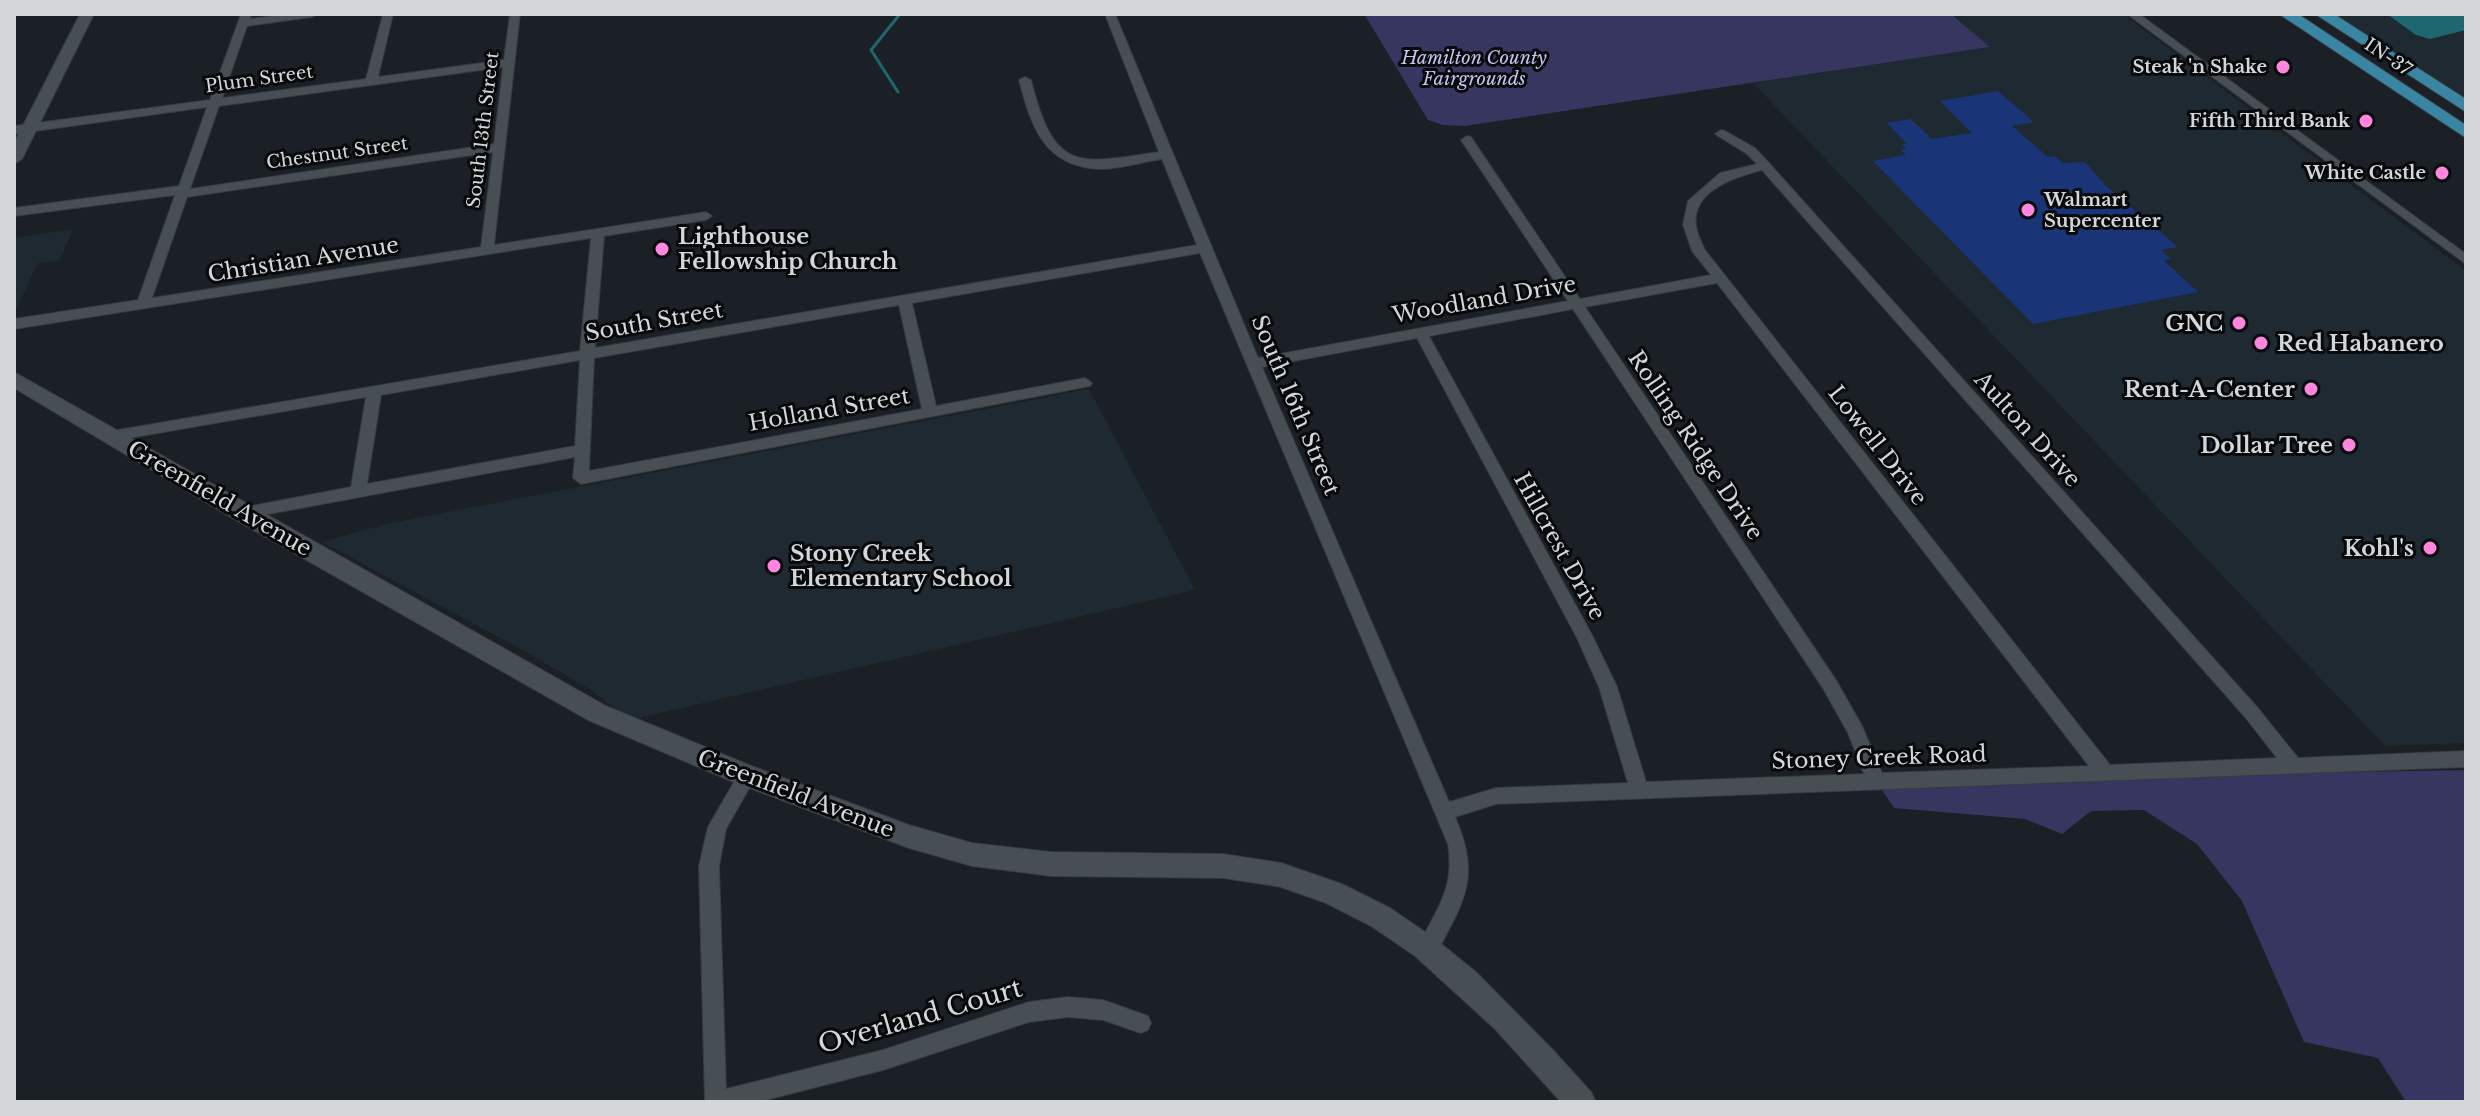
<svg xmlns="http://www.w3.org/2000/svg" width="2480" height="1116" font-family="'Libre Baskerville',serif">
	<rect width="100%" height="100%" fill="#1a2025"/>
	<path fill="#1e2932" d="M1952,14H2123L2466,271V743L2385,746L1753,83L1989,47Z
		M2331,14H2466V102Z
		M73,229L60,260L38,263L14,314V238Z
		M1089,389L1195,590L638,718L618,711L591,690L519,648L322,542L386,524Z"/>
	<path fill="#373661" d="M1359,14H1951L1990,47L1465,126L1443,125L1428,120L1366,17Z
		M2466,770V1102H2406L2378,1058L2304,1042L2242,901L2197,844L2144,810L2091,811L2062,834L2025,819L1894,808L1876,781Z"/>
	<path fill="#1e6771" d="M2387,14H2466V30L2430,39L2416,35Z"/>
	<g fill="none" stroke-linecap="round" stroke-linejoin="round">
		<path stroke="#1e6771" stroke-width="3" d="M898,92L871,50L900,14"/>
	</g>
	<path fill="#193577" d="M1998,91L2034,122L2012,126L2048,157L2055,156L2063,163L2085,162L2104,184L2178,247L2161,250L2171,259L2163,260L2198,292L2033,324L1873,161L1906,155L1901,150L1906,149L1902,144H1907L1887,123L1911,119L1932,139L1972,133L1940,101Z"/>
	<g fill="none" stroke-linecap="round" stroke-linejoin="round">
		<g stroke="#363a3f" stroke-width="2">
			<path id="minor" d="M241,14H251L250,19L287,14H317L312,17L247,26L222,98L366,79L383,14H393L378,77L504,60L510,14H520L494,245L706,212L712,216L706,220L604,236L595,348L1197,245L1162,159C1142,162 1119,169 1100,169C1044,167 1031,126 1019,80L1025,77L1031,80C1054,171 1075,165 1159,152L1105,14H1115L1258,358L1568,301L1461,140L1467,136L1471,137L1580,299L1711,275L1692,251L1683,225L1688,201L1720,173L1757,164L1747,154L1715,134L1721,130L1725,131L1755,148L1769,163L2257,707L2298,758L2466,751V767L1496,804L1455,817C1475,863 1472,889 1447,933C1442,943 1438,953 1428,957L1421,955L1418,948C1436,908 1455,891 1448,844L1200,253L912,303L936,406L1085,378L1092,383L1090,386L581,484L573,478L575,457L242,519L234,513L236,509L351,487L366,397L112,441L107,440L105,436L112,431L580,351L591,238L14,329V319L138,300L175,195L14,216V208L179,186L207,107L14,134V126L210,100ZM503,67L494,144L190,189L219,106ZM493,152L481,247L152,298L187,197ZM1762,170L2245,717L2277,758L2110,765L1705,250C1702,243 1697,234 1696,226C1691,190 1736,177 1762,170ZM1717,283L2089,766L1882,773L1862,726L1836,680L1585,307ZM899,305L922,409L589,471L594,358ZM1573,309L1824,690L1848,733L1864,774L1646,782L1617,687L1593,637L1429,336ZM1417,338L1577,638L1599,687L1628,783L1496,788L1449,802L1262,367ZM580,360L575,446L367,484L381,395Z
				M2127,14H2139L2466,254V264Z
				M747,768L753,770L756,776L726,829L719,866L726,1089L883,1050L1029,1002L1068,997L1103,1000L1148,1016L1151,1023L1148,1030L1141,1033L1103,1020L1068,1017L1029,1022L883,1070L758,1102H705L699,866L708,827L741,770Z"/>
		</g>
		<g stroke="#363a3f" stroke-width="2">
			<path id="secondary" d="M80,14H94L22,159L14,164V143Z
				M14,372L606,706L749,765L909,825L972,843L1051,852L1223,854L1281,863L1342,884L1390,908L1434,938L1476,972L1553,1050L1591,1092L1596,1102H1561L1495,1029L1415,956L1371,926L1326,903L1281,887L1223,878L1051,876L972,866L909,848L731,781L588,720L234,519L14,388Z"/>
		</g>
		<g stroke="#363a3f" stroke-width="2">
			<path id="trunk" d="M2279,14H2298L2466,125V138Z
				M2315,14H2334L2466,99V112Z"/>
		</g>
		<use href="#minor" fill="#474e54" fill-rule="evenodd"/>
		<use href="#secondary" fill="#474e54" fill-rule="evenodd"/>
		<use href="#trunk" fill="#3a85a2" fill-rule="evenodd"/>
	</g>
	<g fill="#ff85df" stroke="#07090b" stroke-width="3">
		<circle cx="2283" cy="67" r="8"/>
		<circle cx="2366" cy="121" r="8"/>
		<circle cx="2442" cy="173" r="8"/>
		<circle cx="2028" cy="210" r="8"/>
		<circle cx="662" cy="249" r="8"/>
		<circle cx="2239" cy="323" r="8"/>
		<circle cx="2261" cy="343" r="8"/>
		<circle cx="2311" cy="389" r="8"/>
		<circle cx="2349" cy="445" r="8"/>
		<circle cx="2430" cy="548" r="8"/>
		<circle cx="774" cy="566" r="8"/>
	</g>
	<g text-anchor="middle" stroke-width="6" stroke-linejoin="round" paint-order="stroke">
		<g font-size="18" fill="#d3d7da" stroke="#07090b">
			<text transform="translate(2388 57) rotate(34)" y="6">IN-37</text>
			<text transform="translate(259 79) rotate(-8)" y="6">Plum Street</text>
			<text transform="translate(483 130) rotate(-83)" y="6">South 13th Street</text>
			<text transform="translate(337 153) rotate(-8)" y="6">Chestnut Street</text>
		</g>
		<g font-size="18" font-style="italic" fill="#c3c5ef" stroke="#07090b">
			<text x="1474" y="64">Hamilton County<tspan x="1474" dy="21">Fairgrounds</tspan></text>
		</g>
		<g font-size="18" font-weight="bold" fill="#d3d7da" stroke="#07090b" text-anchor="end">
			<text x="2267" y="73">Steak 'n Shake</text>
			<text x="2350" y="127">Fifth Third Bank</text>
			<text x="2426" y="179">White Castle</text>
			<text x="2044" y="206" text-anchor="start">Walmart<tspan x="2044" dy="21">Supercenter</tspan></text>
		</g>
		<g font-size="22" font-weight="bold" fill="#d3d7da" stroke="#07090b" text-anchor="end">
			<text x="678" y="244" text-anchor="start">Lighthouse<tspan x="678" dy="25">Fellowship Church</tspan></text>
			<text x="2223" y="331">GNC</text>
			<text x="2277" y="351" text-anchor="start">Red Habanero</text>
			<text x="2295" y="397">Rent-A-Center</text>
			<text x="2333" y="453">Dollar Tree</text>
			<text x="2414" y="556">Kohl's</text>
			<text x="790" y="561" text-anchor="start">Stony Creek<tspan x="790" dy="25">Elementary School</tspan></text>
		</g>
		<g font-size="22" fill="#d3d7da" stroke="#07090b">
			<text transform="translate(303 259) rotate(-9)" y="8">Christian Avenue</text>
			<text transform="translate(1484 299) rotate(-10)" y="8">Woodland Drive</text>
			<text transform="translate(654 321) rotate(-10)" y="8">South Street</text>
			<text transform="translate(1296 405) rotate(67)" y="8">South 16th Street</text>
			<text transform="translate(829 409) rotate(-10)" y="8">Holland Street</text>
			<text transform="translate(2028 429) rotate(48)" y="8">Aulton Drive</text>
			<text transform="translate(1696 445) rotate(56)" y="8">Rolling Ridge Drive</text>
			<text transform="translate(1878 445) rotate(52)" y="8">Lowell Drive</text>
			<text transform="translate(220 498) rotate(30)" y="8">Greenfield Avenue</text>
			<text transform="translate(1560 546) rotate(61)" y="8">Hillcrest Drive</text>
			<text transform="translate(1879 757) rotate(-2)" y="8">Stoney Creek Road</text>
			<text transform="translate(796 793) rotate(21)" y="8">Greenfield Avenue</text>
		</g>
		<g font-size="26" fill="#d3d7da" stroke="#07090b">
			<text transform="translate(920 1016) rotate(-16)" y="9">Overland Court</text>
		</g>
	</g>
	<rect width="2480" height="1116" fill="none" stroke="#d3d7da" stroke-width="32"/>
</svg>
